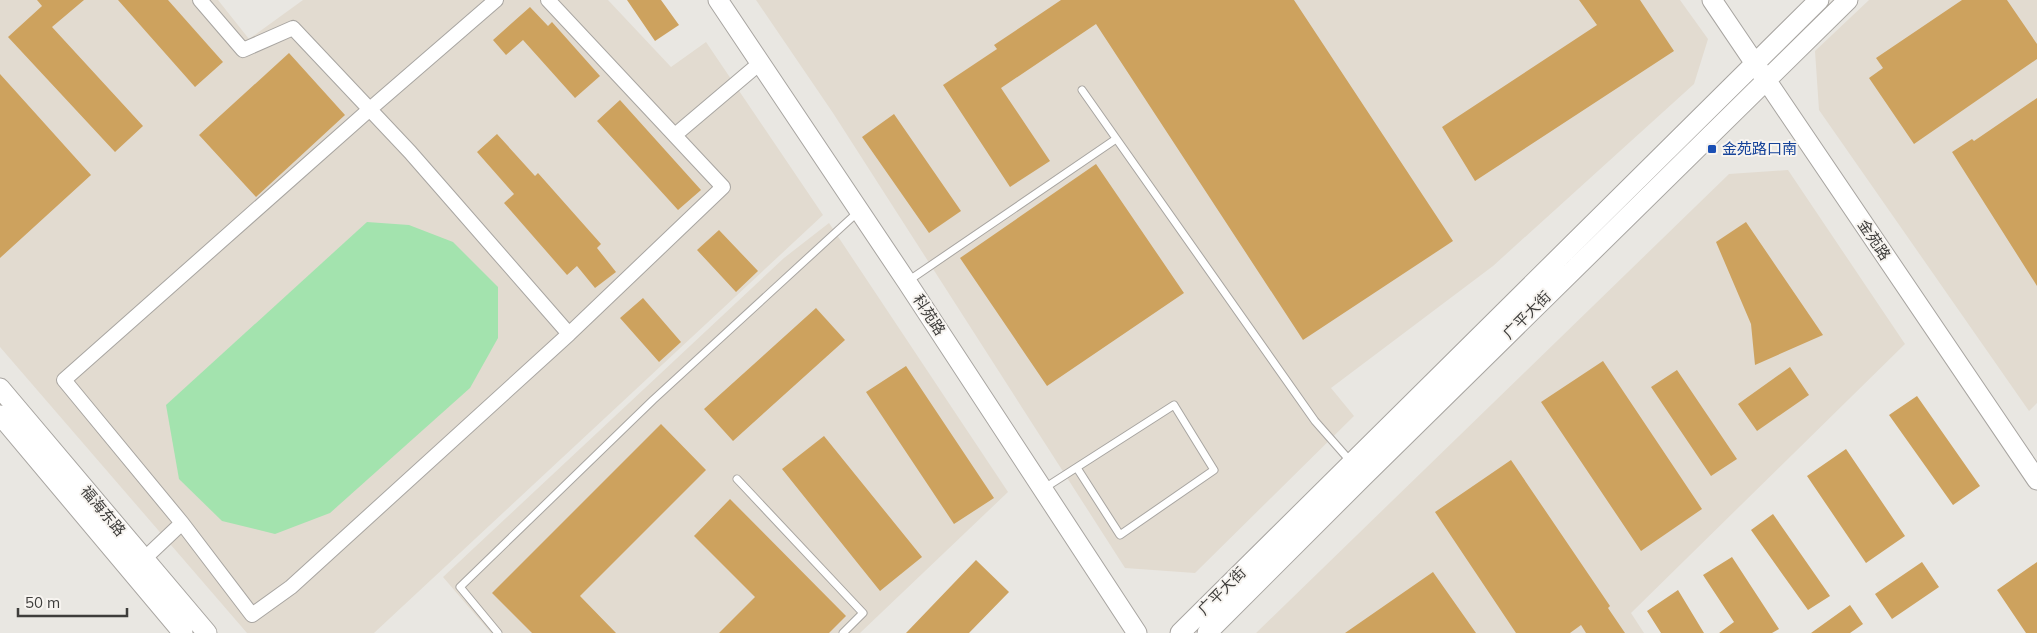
<svg xmlns="http://www.w3.org/2000/svg" width="2037" height="633" font-family="Mulish,'Noto Sans SC',sans-serif">
	<rect width="100%" height="100%" fill="#e9e7e2"/>
	<path fill="#e2dbd0" d="M0,0H218L249,39L303,0H608L671,67L706,42L823,215L374,633H247L0,347Z
		M756,0H1680L1708,39L1694,84L1493,266L1331,388L1354,416L1195,573L1125,568L833,113Z
		M1869,0H2037V403L2029,411L1819,110L1815,51Z
		M1788,170L1905,344L1631,613L1644,633H1256L1729,174Z
		M829,223L1008,492L860,633H491L443,577L784,258Z"/>
	<path fill="#a3e3ae" d="M367,222L409,225L453,242L498,287V338L470,388L330,513L275,534L222,521L179,479L166,405Z"/>
	<path fill="#cda25e" d="M37,0H84L52,27L143,126L115,152L8,37L42,6Z
		M118,0H168L223,62L195,87Z
		M627,0H661L679,25L655,41Z
		M1061,0H1294L1453,241L1303,340L1096,24L1001,88L1050,161L1010,187L943,85L997,49L994,45Z
		M1579,0H1640L1674,51L1475,181L1442,127L1597,25Z
		M1962,0H2007L2037,44V59L1914,144L1869,78L1883,68L1876,58Z
		M530,7L548,26L552,22L600,76L575,98L523,40L506,55L493,40Z
		M289,53L345,115L256,197L199,135Z
		M0,74L91,175L0,258Z
		M2037,98V286L1952,152L1972,139L1974,141Z
		M620,100L701,190L678,210L597,121Z
		M894,114L961,211L929,233L862,137Z
		M497,134L535,176L538,173L601,244L597,248L616,272L595,288L577,266L567,275L504,203L514,194L477,152Z
		M1096,164L1184,293L1047,386L960,258Z
		M1746,222L1823,335L1755,365L1751,324L1716,242Z
		M719,230L758,271L736,292L697,250Z
		M643,298L681,342L659,362L620,318Z
		M816,308L845,340L733,441L704,409Z
		M1603,361L1702,509L1641,551L1541,402Z
		M906,366L994,498L954,524L866,392Z
		M1790,367L1809,395L1757,431L1738,404Z
		M1677,370L1737,459L1711,476L1651,387Z
		M1917,396L1980,486L1953,505L1889,415Z
		M661,424L706,470L580,596L616,633H532L492,593Z
		M824,436L922,557L880,591L782,469Z
		M1846,449L1905,536L1866,563L1807,476Z
		M1511,460L1610,606L1608,608L1625,633H1586L1581,625L1570,633H1516L1435,512Z
		M730,499L846,616L829,633H719L755,597L694,536Z
		M1773,514L1830,596L1808,610L1751,530Z
		M1732,557L1779,629L1772,633H1719L1734,622L1703,575Z
		M976,560L1009,592L969,633H906Z
		M1922,562L1939,587L1892,619L1875,594Z
		M2037,562V633H2026L1997,590Z
		M1433,572L1476,633H1345Z
		M1678,590L1704,633H1661L1647,611Z
		M1850,605L1863,624L1850,633H1811Z"/>
	<g fill="none" stroke-linecap="round" stroke-linejoin="round">
		<g stroke="#a8a5a1" stroke-width="9">
			<path id="lane" d="M1082,90L1315,421L1352,463
				M908,281L1116,139
				M737,479L863,613L843,633
				M1043,489L1174,405L1214,470L1120,535L1077,468
				M498,633L460,587L653,400L859,211"/>
		</g>
		<g stroke="#a8a5a1" stroke-width="16">
			<path id="street" d="M200,0L243,50L293,28L410,152L569,334
				M496,0L370,109L64,380L182,523L252,615L291,587L569,334L723,187L548,0
				M675,135L760,63
				M144,559L182,523"/>
		</g>
		<g stroke="#a8a5a1" stroke-width="21">
			<path id="secondary" d="M718,0L907,282L1137,633
				M1712,0L2037,480
				M0,388L207,633
				M0,415L183,633
				M1180,633L1819,0
				M1207,633L1364,476L1848,0"/>
		</g>
		<use href="#lane" stroke="#fff" stroke-width="7"/>
		<use href="#street" stroke="#fff" stroke-width="14"/>
		<use href="#secondary" stroke="#fff" stroke-width="19"/>
	</g>
	<rect fill="#1a4fb4" stroke="#f7f4f0" stroke-width="2" x="1707" y="144" width="10" height="10" rx="2.5"/>
	<g text-anchor="middle" stroke-width="4" stroke-linejoin="round" paint-order="stroke">
		<g font-size="15" fill="#164399" stroke="#f7f4f0" text-anchor="start">
			<text x="1722" y="154">金苑路口南</text>
		</g>
		<g font-size="15" fill="#3e3d3b" stroke="#f7f4f0">
			<text transform="translate(1874 240) rotate(56)" y="5">金苑路</text>
			<text transform="translate(929 315) rotate(57)" y="5">科苑路</text>
			<text transform="translate(1527 315) rotate(-45)" y="5">广平大街</text>
			<text transform="translate(103 511) rotate(50)" y="5">福海东路</text>
			<text transform="translate(1222 591) rotate(-45)" y="5">广平大街</text>
		</g>
	</g>
	<path d="M18 608v8h109v-8" fill="none" stroke="#3e3d3b" stroke-width="2.5"/>
	<text x="25" y="608" font-size="15" fill="#3e3d3b" stroke="#f7f4f0" stroke-width="4" paint-order="stroke">50 m</text>
</svg>
